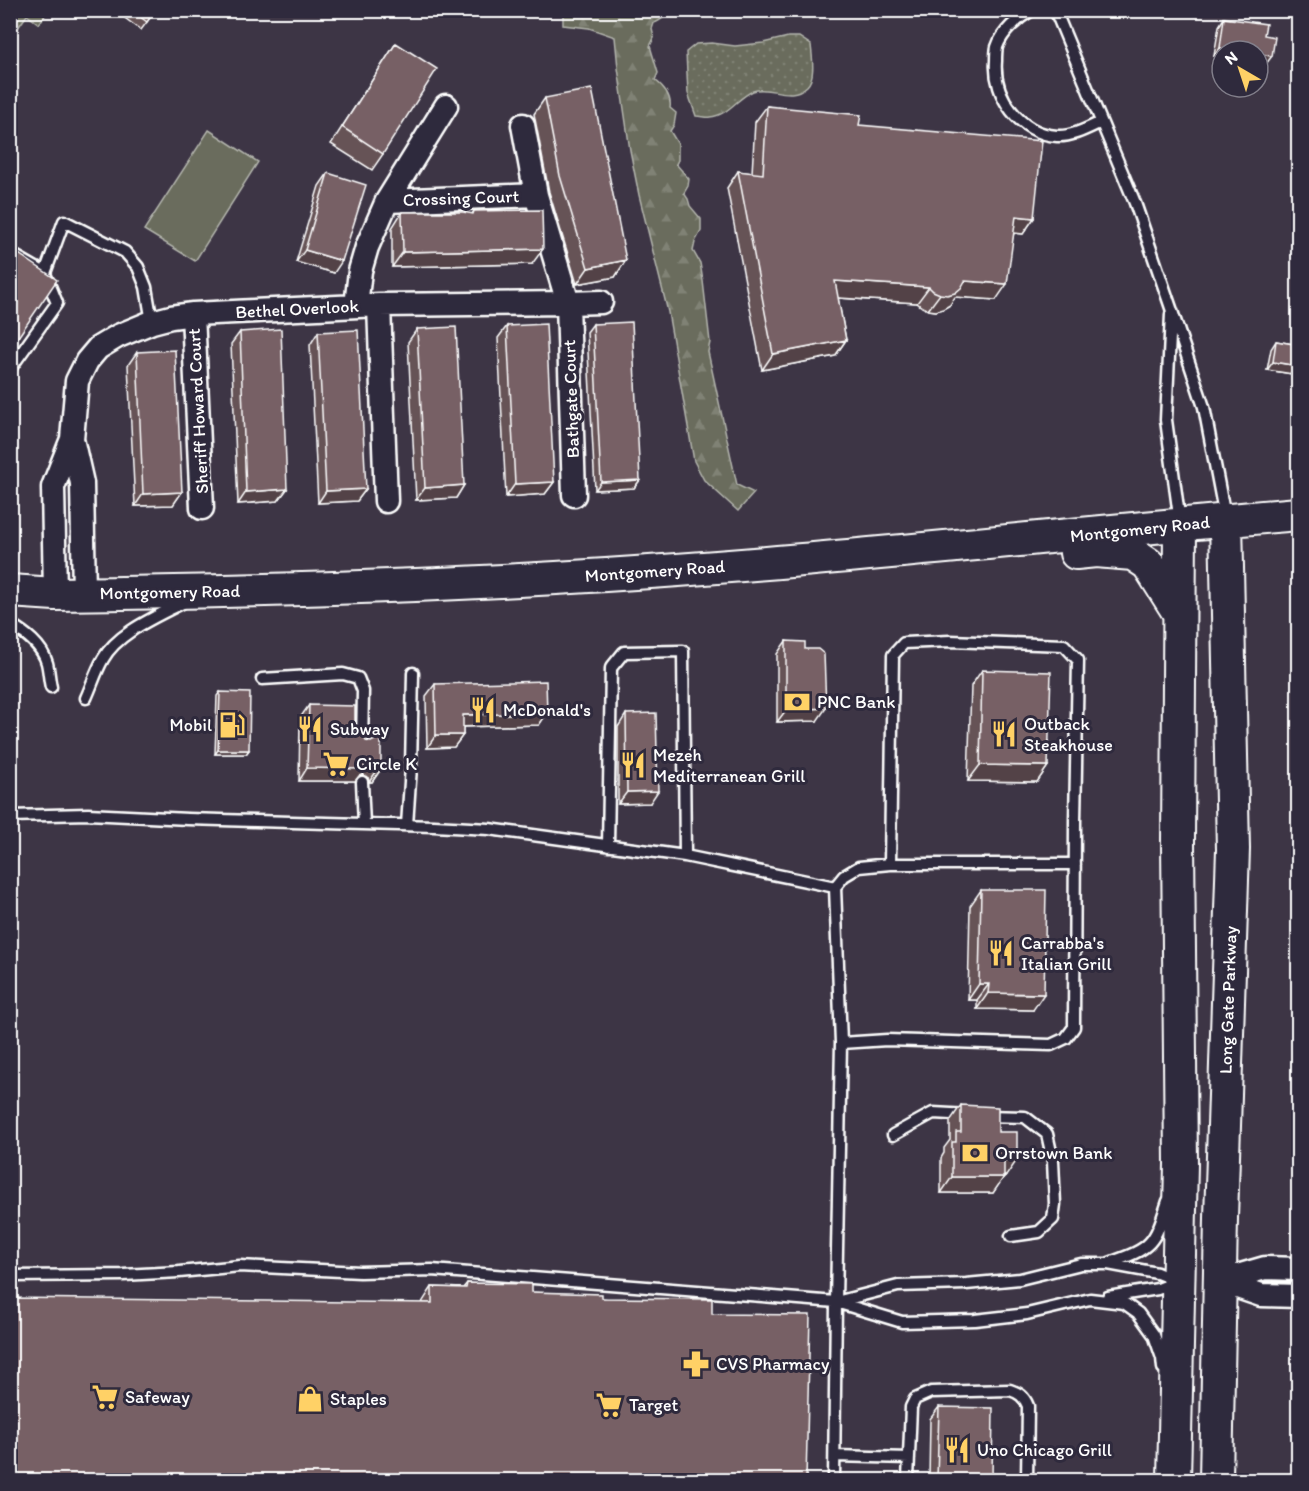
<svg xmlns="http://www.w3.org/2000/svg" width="1309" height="1491" font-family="Itim,sans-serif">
	<defs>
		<pattern id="grass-dots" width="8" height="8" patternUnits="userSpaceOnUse" patternTransform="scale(1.5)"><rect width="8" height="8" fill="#6a6c5d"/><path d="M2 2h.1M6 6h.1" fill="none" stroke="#808275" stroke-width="1.8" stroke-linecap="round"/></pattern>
		<pattern id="forest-firs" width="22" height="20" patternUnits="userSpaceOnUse" patternTransform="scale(1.5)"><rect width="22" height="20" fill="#6a6c5d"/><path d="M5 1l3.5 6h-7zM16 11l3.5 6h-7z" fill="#808275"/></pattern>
	</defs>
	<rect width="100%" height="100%" fill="#3d3545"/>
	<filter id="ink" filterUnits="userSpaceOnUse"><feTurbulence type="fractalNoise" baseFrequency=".0167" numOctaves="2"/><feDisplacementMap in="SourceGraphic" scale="12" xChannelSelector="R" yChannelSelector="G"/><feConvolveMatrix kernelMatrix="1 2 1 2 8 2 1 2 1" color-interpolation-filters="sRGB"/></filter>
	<g filter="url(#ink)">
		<path fill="url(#grass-dots)" stroke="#b4b6ae" stroke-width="1.5" d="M788,37H799L811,45C812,56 816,77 807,86C790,102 771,85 753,91C738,97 728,116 710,117C706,118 701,116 696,116L688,93L686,52L696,44L712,43L735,46L763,43Z"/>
		<path fill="url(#forest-firs)" stroke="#b4b6ae" stroke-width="1.5" d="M11,10H48V11L39,24L27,15L13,35L11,37Z
			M563,11H684C679,12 674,12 670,13C664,16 661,21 654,23L652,29L654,38L650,46L658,73L655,80C664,87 672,96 670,108L676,113L674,125L670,131L678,144V160L676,164L689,179L688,186L684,193L688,199L690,206L701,219V231L695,242L693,251L700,263L703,281L710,342L708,352L737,485L754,493L738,511L704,480L694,461L668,312L639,195L630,150L618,68L615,37L589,28L563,25Z"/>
		<path fill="#6a6c5d" stroke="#b4b6ae" stroke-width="1.5" d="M209,130L258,162L195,261L144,230Z"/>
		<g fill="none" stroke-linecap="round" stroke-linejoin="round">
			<g stroke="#fff" stroke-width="15">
				<path id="lane" d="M1032,10C1018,18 1002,32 997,47C996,51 996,57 996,61C993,96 1020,134 1057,136C1072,137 1088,128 1101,122
					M1055,10L1135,203L1171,308L1204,407L1225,517
					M10,253L45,273L64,221L125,252L138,267L146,287L152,322
					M1171,314L1166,420L1180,523
					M10,369L57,303L46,276
					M10,624C25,633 42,645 47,663C49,671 49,679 51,687
					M262,679L343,674L358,678L363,691L362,747
					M86,698C92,685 96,671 103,659C118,632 158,616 184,602
					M362,782L364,824
					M10,816L88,814L188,819L434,826L489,829L685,856L835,887
					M407,825L411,767L413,673
					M608,846L611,668L624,652L683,651L685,856
					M841,1043L887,1040L1051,1045L1066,1038L1074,1027L1075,821L1078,660L1064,645L950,641L904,643L893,655L890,864
					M985,1116L1025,1117L1047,1134L1053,1161L1055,1204L1053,1219L1039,1232L1011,1236
					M893,1135L933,1113L969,1115
					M1109,1263C1153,1248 1154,1244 1168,1201
					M10,1276L123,1275L179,1272L240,1266L360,1272L432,1270L836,1302L902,1322L975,1320L1027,1314L1090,1299L1124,1303L1138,1313L1154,1335L1162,1358L1163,1368
					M1108,1297L1158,1289L1175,1282
					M836,1302L898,1286L966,1284L1020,1279L1081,1264H1108L1157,1273L1174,1280
					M835,1456L909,1458
					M834,1480L836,1302L841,1043L835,887L844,876L859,867L890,864H1075
					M908,1480L911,1407L915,1399L931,1392L1010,1390C1019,1393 1024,1396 1028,1406L1027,1480"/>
			</g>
			<g stroke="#fff" stroke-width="27">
				<path id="street" d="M523,125L536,195
					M387,201L446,106
					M379,305L386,501
					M356,306L360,271L367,247L387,201L536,195L568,303L574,495
					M193,314L202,508
					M72,439L77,381L87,361L98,348L118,336L152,322L171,317L193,314L379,305L568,303L601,302
					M55,594L53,487L72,439L82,483L84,594
					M1220,1281L1261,1295L1298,1296
					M1220,1281L1265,1268L1298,1269"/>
			</g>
			<g stroke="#fff" stroke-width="36">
				<path id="secondary" d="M1076,553L1096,551L1133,554L1148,564L1179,613
					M10,591L55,594C222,592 389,588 556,578C804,564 1051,535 1298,514
					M1174,1480L1181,1164L1178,842L1180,525
					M1216,1480L1221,1218L1233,849L1226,520"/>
			</g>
			<use href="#lane" stroke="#2f2a3d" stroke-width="10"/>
			<use href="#street" stroke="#2f2a3d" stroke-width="22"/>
			<use href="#secondary" stroke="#2f2a3d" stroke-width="32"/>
		</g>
		<path fill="#665357" stroke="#fff" stroke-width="1.5" d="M114,10H156L141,30Z
			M1224,18L1264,35L1266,64L1258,63V51L1214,56L1219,26Z
			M396,43L383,154L372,170L331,144Z
			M545,98L626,260L615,277L577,284L549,192L534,114Z
			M767,106L859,125L1034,218L1023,234L1014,233L996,300L955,297L950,305L943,309L936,311L928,310L922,307L917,303L838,298L846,340L835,356L762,370L727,188L738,171L752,173L755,122Z
			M1299,148V161L1296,151Z
			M328,173L334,273L296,262L319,186Z
			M474,211L532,264L392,267V228L402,212L472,214Z
			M593,324L640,480L634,488L595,490L587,332Z
			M507,326L554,482L545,494L506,497L498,338Z
			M417,329L464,485L456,498L416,500L408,342Z
			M240,332L287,489L278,501L238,504L231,344Z
			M318,332L366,489L357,501L318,503L310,345Z
			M1276,341L1299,345V375L1267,370L1271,349Z
			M137,352L182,492L173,505L135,506L128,365Z
			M1299,631V655H1294V638Z
			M786,641L805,649L817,721L777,722V654Z
			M982,670L1048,766L1037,782L968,781L971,686Z
			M435,684L547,713L539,725L463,727V735L454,747L427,748L426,696Z
			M220,692L249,750L246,754H215L217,696Z
			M309,705L355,735L366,741L371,742L374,741L378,734L381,769L372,782H369L368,777L362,775L359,776L355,781H299L300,718Z
			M626,714L650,803L618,804V727Z
			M981,890L1033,1010L977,1009V1000H968L970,906Z
			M961,1105L998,1132L1006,1176H1004L993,1193H941V1158L944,1153V1148L950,1140V1121Z
			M467,1283L532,1292L602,1298L712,1314L422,1303L423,1301L432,1287L463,1288Z
			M939,1407L992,1480H929L930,1419Z"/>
		<path fill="#534347" stroke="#fff" stroke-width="1.5" d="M1220,48L1238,51H1222V58L1214,56Z
			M1258,54L1272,56L1266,64L1258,63Z
			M1016,216L1034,218L1023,234L1005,232Z
			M543,249L532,264L392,267L403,252Z
			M305,250L342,261L334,273L296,262Z
			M626,260L615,277L577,284L588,268Z
			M835,281L929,287L917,303L823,297Z
			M965,281L1007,284L996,300L955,297L950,305L943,309L936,311L928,310L940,294Z
			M846,340L835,356L762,370L773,354Z
			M1273,362L1299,366V375L1267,370Z
			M640,480L634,488L595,490L601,482Z
			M554,482L545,494L506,497L515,484Z
			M464,485L456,498L416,500L425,488Z
			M287,489L278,501L238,504L246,492Z
			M366,489L357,501L318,503L326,491Z
			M182,492L173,505L135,506L143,494Z
			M1299,649V655H1294Z
			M826,708L817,721L777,722L786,710Z
			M547,713L539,725L454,727L463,715Z
			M436,735H463L454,747L427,748Z
			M218,750H249L246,754H215Z
			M371,762L362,775L359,776L355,781H299L307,768L366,764Z
			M980,765L1048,766L1037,782L968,781Z
			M378,769H381L372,782H369Z
			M658,791L650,803L618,804L627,792Z
			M979,984H989L977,1000H968Z
			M988,993L1044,994L1033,1010L977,1009Z
			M1004,1160H1017L1006,1176H992Z
			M952,1177H1004L993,1193H941Z"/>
		<path fill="#776065" stroke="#fff" stroke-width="1.5" d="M131,10H155L147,22Z
			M1224,18L1266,24L1264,35L1275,37L1272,56L1258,54V51H1238L1220,48Z
			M396,43L437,69L383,154L342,127Z
			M592,89L626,260L588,268L560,176L545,98Z
			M767,106L861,115L859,125L1042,141L1034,218L1016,216L1007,284L965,281L961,288L955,293L947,295L940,294L933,291L929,287L835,281L846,340L773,354L738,171L763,174Z
			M328,173L366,185L342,261L305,250Z
			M542,210L543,249L403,252L402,212H463L473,214L474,211Z
			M10,248L57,280L10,349Z
			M632,322L640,480L601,482L593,324Z
			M546,324L554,482L515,484L507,326Z
			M456,327L464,485L425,488L417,329Z
			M281,329L287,489L246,492L240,332Z
			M358,330L366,489L326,491L318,332Z
			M1276,341L1299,345V366L1273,362Z
			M175,350L182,492L143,494L137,352Z
			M786,641L805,642V649H818L824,654L826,708L786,710Z
			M982,670L1051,672L1048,766L980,765Z
			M546,681L547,713L463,715V735H436L435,684Z
			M220,692L250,693L249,750H218Z
			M309,705L355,706V735H363L366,741L371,742L377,739L378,734H381V769H378L377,765L371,762L366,764L363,769L307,768Z
			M656,713L658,791L627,792L626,714Z
			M981,890H1046L1044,994L988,993L989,984H979Z
			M961,1105L998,1107V1132H1017V1160H1004V1177H952V1142H956V1132H961Z
			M467,1283L532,1284V1292L602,1294V1298L712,1299V1314L810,1315L806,1480H10V1298L432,1303V1287L466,1288Z
			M939,1407L993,1408L992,1480H937Z"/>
	</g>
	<defs>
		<g id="bank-bare" transform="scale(2.07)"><path d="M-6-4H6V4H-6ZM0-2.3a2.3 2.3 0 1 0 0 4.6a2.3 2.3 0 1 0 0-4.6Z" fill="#ffd166" stroke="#2f2a3d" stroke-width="2.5" paint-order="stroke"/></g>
		<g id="restaurant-bare" transform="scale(2.07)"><path d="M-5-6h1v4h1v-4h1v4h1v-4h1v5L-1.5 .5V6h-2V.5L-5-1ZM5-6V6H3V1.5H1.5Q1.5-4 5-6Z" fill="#ffd166" stroke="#2f2a3d" stroke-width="2.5" paint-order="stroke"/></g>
		<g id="fuel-bare" transform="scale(2.07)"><path d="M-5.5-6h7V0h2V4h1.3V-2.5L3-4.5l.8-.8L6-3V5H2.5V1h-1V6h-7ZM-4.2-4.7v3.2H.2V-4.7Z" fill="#ffd166" stroke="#2f2a3d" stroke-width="2.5" paint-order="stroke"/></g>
		<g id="supermarket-bare" transform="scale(2.07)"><path d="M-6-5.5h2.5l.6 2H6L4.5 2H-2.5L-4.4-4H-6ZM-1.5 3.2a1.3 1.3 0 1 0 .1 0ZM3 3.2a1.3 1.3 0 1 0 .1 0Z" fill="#ffd166" stroke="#2f2a3d" stroke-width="2.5" paint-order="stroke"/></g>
		<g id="pharmacy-bare" transform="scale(2.07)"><path d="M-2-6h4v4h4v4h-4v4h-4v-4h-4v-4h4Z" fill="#ffd166" stroke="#2f2a3d" stroke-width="2.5" paint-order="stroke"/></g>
		<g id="shop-bare" transform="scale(2.07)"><path d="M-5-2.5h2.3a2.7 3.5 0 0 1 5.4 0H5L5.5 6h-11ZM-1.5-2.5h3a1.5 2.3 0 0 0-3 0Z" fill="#ffd166" stroke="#2f2a3d" stroke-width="2.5" paint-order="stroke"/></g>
	</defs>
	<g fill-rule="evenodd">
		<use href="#bank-bare" x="797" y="702"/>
		<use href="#restaurant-bare" x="483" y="710"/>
		<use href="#fuel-bare" x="232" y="725"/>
		<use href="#restaurant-bare" x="310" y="729"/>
		<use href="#restaurant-bare" x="1004" y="734"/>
		<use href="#supermarket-bare" x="336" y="764"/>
		<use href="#restaurant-bare" x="633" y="765"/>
		<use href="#restaurant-bare" x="1001" y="953"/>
		<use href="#bank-bare" x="975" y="1153"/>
		<use href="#pharmacy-bare" x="696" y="1364"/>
		<use href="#supermarket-bare" x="105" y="1397"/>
		<use href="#shop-bare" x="310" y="1399"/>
		<use href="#supermarket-bare" x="609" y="1405"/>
		<use href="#restaurant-bare" x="957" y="1450"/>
	</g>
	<g text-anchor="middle" stroke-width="6" stroke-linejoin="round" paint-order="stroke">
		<g font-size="18" fill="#fff" stroke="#2f2a3d">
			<text transform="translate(461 198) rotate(-2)" y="6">Crossing Court</text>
			<text transform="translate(297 309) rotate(-3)" y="6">Bethel Overlook</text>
			<text transform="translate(571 399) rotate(-92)" y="6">Bathgate Court</text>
			<text transform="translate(198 411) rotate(-93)" y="6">Sheriff Howard Court</text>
			<text transform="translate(1140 529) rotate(-6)" y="6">Montgomery Road</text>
			<text transform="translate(655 571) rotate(-4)" y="6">Montgomery Road</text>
			<text transform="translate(170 592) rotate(-1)" y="6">Montgomery Road</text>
			<text transform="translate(1228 1000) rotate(-88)" y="6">Long Gate Parkway</text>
		</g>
		<g font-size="18" fill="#fff" stroke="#2f2a3d" text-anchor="start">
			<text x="817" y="708">PNC Bank</text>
			<text x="503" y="716">McDonald's</text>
			<text x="1024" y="730">Outback<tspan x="1024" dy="21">Steakhouse</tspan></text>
			<text x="212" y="731" text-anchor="end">Mobil</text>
			<text x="330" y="735">Subway</text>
			<text x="653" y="761">Mezeh<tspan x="653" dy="21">Mediterranean Grill</tspan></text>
			<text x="356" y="770">Circle K</text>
			<text x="1021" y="949">Carrabba's<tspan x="1021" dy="21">Italian Grill</tspan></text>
			<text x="995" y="1159">Orrstown Bank</text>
			<text x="716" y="1370">CVS Pharmacy</text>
			<text x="125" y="1403">Safeway</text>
			<text x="330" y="1405">Staples</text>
			<text x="629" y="1411">Target</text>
			<text x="977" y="1456">Uno Chicago Grill</text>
		</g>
	</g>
	<rect width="1309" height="1491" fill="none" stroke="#2f2a3d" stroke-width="36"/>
	<rect x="18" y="18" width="1273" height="1455" fill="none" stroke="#fff" stroke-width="2" filter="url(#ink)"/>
	<g transform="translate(1240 69) rotate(321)"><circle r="28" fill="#2f2a3d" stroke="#827f8b" stroke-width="1.5"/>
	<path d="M0-4.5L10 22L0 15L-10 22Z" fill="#ffd166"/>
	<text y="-9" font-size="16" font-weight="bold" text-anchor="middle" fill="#ffffff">N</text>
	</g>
</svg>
